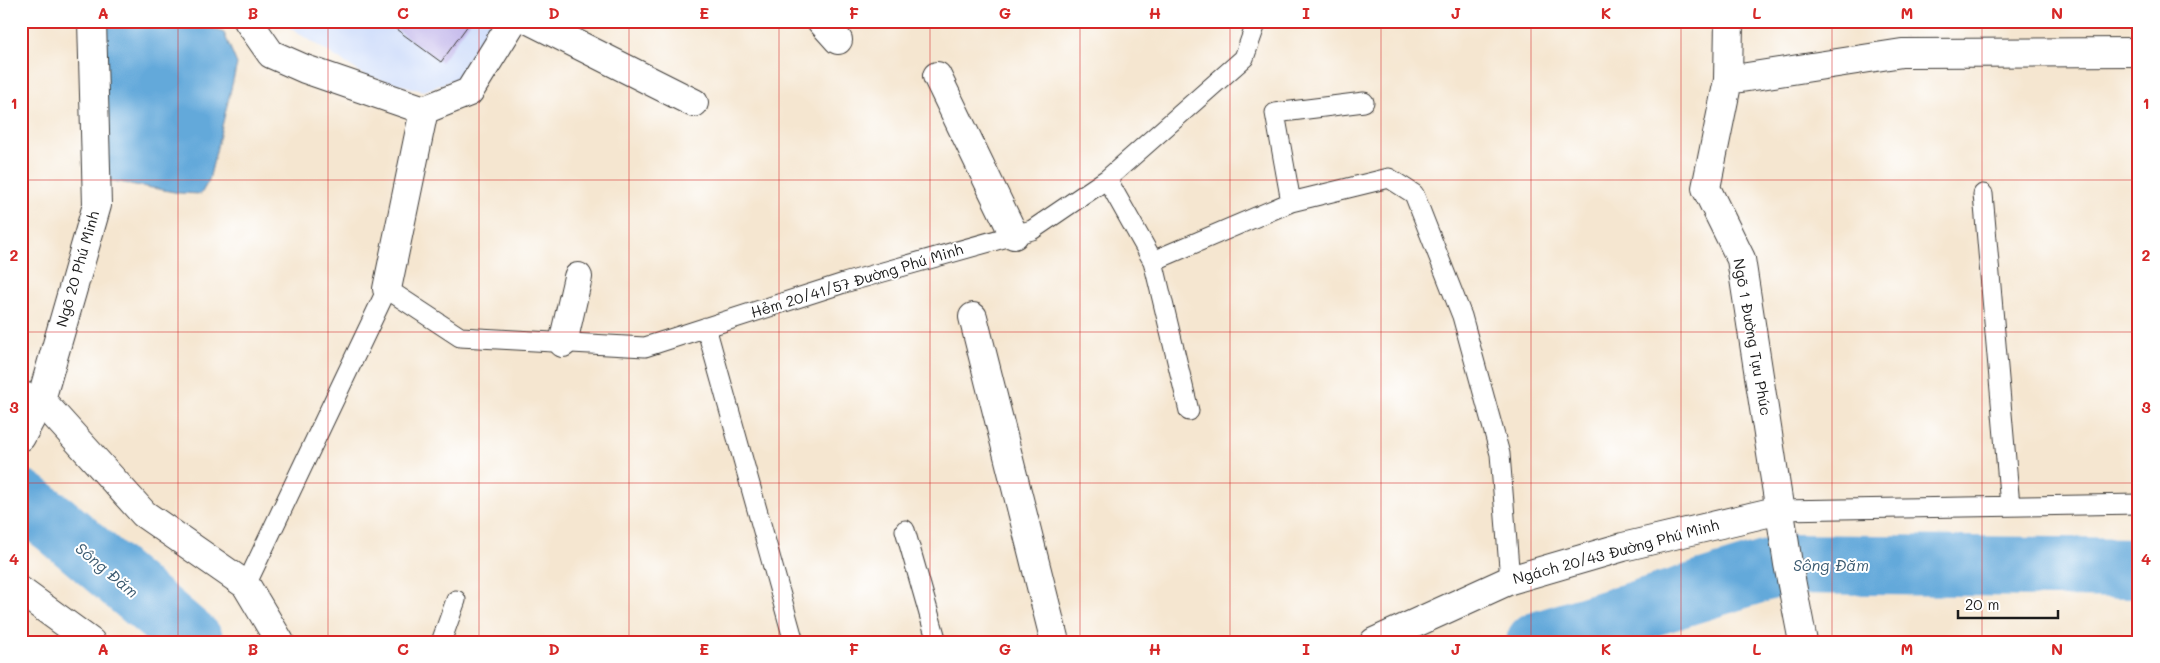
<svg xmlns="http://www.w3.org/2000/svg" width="2160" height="663" font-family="Mali,sans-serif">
	<rect width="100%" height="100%" fill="#fff"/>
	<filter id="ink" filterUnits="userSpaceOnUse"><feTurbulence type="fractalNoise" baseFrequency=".02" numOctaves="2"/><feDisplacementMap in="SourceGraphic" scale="10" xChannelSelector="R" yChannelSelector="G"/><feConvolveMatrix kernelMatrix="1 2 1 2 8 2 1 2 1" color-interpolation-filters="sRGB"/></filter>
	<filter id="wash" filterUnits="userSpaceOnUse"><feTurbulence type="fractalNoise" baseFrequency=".0096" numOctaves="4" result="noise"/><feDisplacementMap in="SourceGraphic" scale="20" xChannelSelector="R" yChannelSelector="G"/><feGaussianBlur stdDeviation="1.12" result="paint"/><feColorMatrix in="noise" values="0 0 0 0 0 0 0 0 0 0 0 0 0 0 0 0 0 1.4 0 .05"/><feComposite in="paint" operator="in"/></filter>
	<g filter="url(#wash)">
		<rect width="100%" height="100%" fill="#f5e6d0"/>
		<path fill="#ccdbfa" d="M292,21H497L463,76L424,91L366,76L290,28Z"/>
		<path fill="#64a9da" stroke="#40627b" d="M110,21L199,23L224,33L237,64L209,180L201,194L180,193L96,178L98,26Z"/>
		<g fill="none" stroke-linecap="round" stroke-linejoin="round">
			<path stroke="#64a9da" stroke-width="60" d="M21,499L55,524L194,642
				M1536,642L1788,564L2139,568"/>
		</g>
		<g id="blocks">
			<path fill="#bbaee8" d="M385,21H471L441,62Z"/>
		</g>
	</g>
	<g filter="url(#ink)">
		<use href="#blocks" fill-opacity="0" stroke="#3d3a37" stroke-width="1"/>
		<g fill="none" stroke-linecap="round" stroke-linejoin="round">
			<g stroke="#3d3a37" stroke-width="21">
				<path id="service" d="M1107,179L1153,261
					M1983,194L2010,506
					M1291,202L1275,113L1364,102
					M706,327L794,642
					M1189,411L1153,261L1291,202L1389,178L1414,194L1462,316L1500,454L1510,580
					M1780,510L2139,504
					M905,530L937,642
					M246,585L387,289L460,337L645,347L844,283L1032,230L1107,179L1244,58L1257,21
					M441,642L456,600"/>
			</g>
			<g stroke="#3d3a37" stroke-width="30">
				<path id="minor" d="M248,21L271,54L305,69L424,110
					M531,21L694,103
					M821,21L838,40
					M1729,21L1728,80L1706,188L1741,259L1788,564L1803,642
					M937,76L1014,235
					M1728,80L1902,53L2139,52
					M424,110L469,92L513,21
					M387,289L424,110
					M973,317L1055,642
					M563,343L578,277
					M21,396L41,400L144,514L246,585L280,642
					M21,437L41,400L97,205L92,21
					M21,591L91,642
					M1374,642L1510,580L1623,547L1780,510"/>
			</g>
			<use href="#service" stroke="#fff" stroke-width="19"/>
			<use href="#minor" stroke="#fff" stroke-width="28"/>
		</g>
	</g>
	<path fill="none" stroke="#d62828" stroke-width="1" stroke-opacity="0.55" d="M178,21V642M328,21V642M479,21V642M629,21V642M779,21V642M930,21V642M1080,21V642M1230,21V642M1381,21V642M1531,21V642M1681,21V642M1832,21V642M1982,21V642M21,180H2139M21,332H2139M21,483H2139"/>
	<g text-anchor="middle" stroke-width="4" stroke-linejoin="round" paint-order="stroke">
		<g font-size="15" fill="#1c1c1c" stroke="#fff">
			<text transform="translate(78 269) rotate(-74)" y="5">Ngõ 20 Phú Minh</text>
			<text transform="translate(857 281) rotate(-17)" y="5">Hẻm 20/41/57 Đường Phú Minh</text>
			<text transform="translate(1752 337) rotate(80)" y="5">Ngõ 1 Đường Tựu Phúc</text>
			<text transform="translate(1616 552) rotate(-15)" y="5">Ngách 20/43 Đường Phú Minh</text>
		</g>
		<g font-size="16" font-style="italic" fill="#3c5b71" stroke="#fff">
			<text x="1831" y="571">Sông Đăm</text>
			<text transform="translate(107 570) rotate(40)" y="6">Sông Đăm</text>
		</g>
	</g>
	<rect width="2160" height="663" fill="none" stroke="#fff" stroke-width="55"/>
	<path d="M1958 610v8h100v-8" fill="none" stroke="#1c1c1c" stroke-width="2.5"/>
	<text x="1965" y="610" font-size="15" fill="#1c1c1c" stroke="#ffffff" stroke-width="4" paint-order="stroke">20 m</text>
	<rect x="28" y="28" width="2104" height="608" fill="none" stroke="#d62828" stroke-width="2"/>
	<g font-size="16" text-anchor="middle" font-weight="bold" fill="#d62828">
		<text x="103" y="19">A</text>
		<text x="253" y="19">B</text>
		<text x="403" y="19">C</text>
		<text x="554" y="19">D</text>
		<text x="704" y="19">E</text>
		<text x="854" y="19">F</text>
		<text x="1005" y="19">G</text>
		<text x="1155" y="19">H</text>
		<text x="1306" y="19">I</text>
		<text x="1456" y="19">J</text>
		<text x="1606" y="19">K</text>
		<text x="1757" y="19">L</text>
		<text x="1907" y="19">M</text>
		<text x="2057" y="19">N</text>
		<text x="14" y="109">1</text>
		<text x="2146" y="109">1</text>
		<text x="14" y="261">2</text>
		<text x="2146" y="261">2</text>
		<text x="14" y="413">3</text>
		<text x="2146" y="413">3</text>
		<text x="14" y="565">4</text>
		<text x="2146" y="565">4</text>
		<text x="103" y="655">A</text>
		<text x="253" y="655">B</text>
		<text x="403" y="655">C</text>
		<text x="554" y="655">D</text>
		<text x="704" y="655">E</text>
		<text x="854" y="655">F</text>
		<text x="1005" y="655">G</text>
		<text x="1155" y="655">H</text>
		<text x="1306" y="655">I</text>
		<text x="1456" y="655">J</text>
		<text x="1606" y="655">K</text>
		<text x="1757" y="655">L</text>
		<text x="1907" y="655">M</text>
		<text x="2057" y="655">N</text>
	</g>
</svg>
